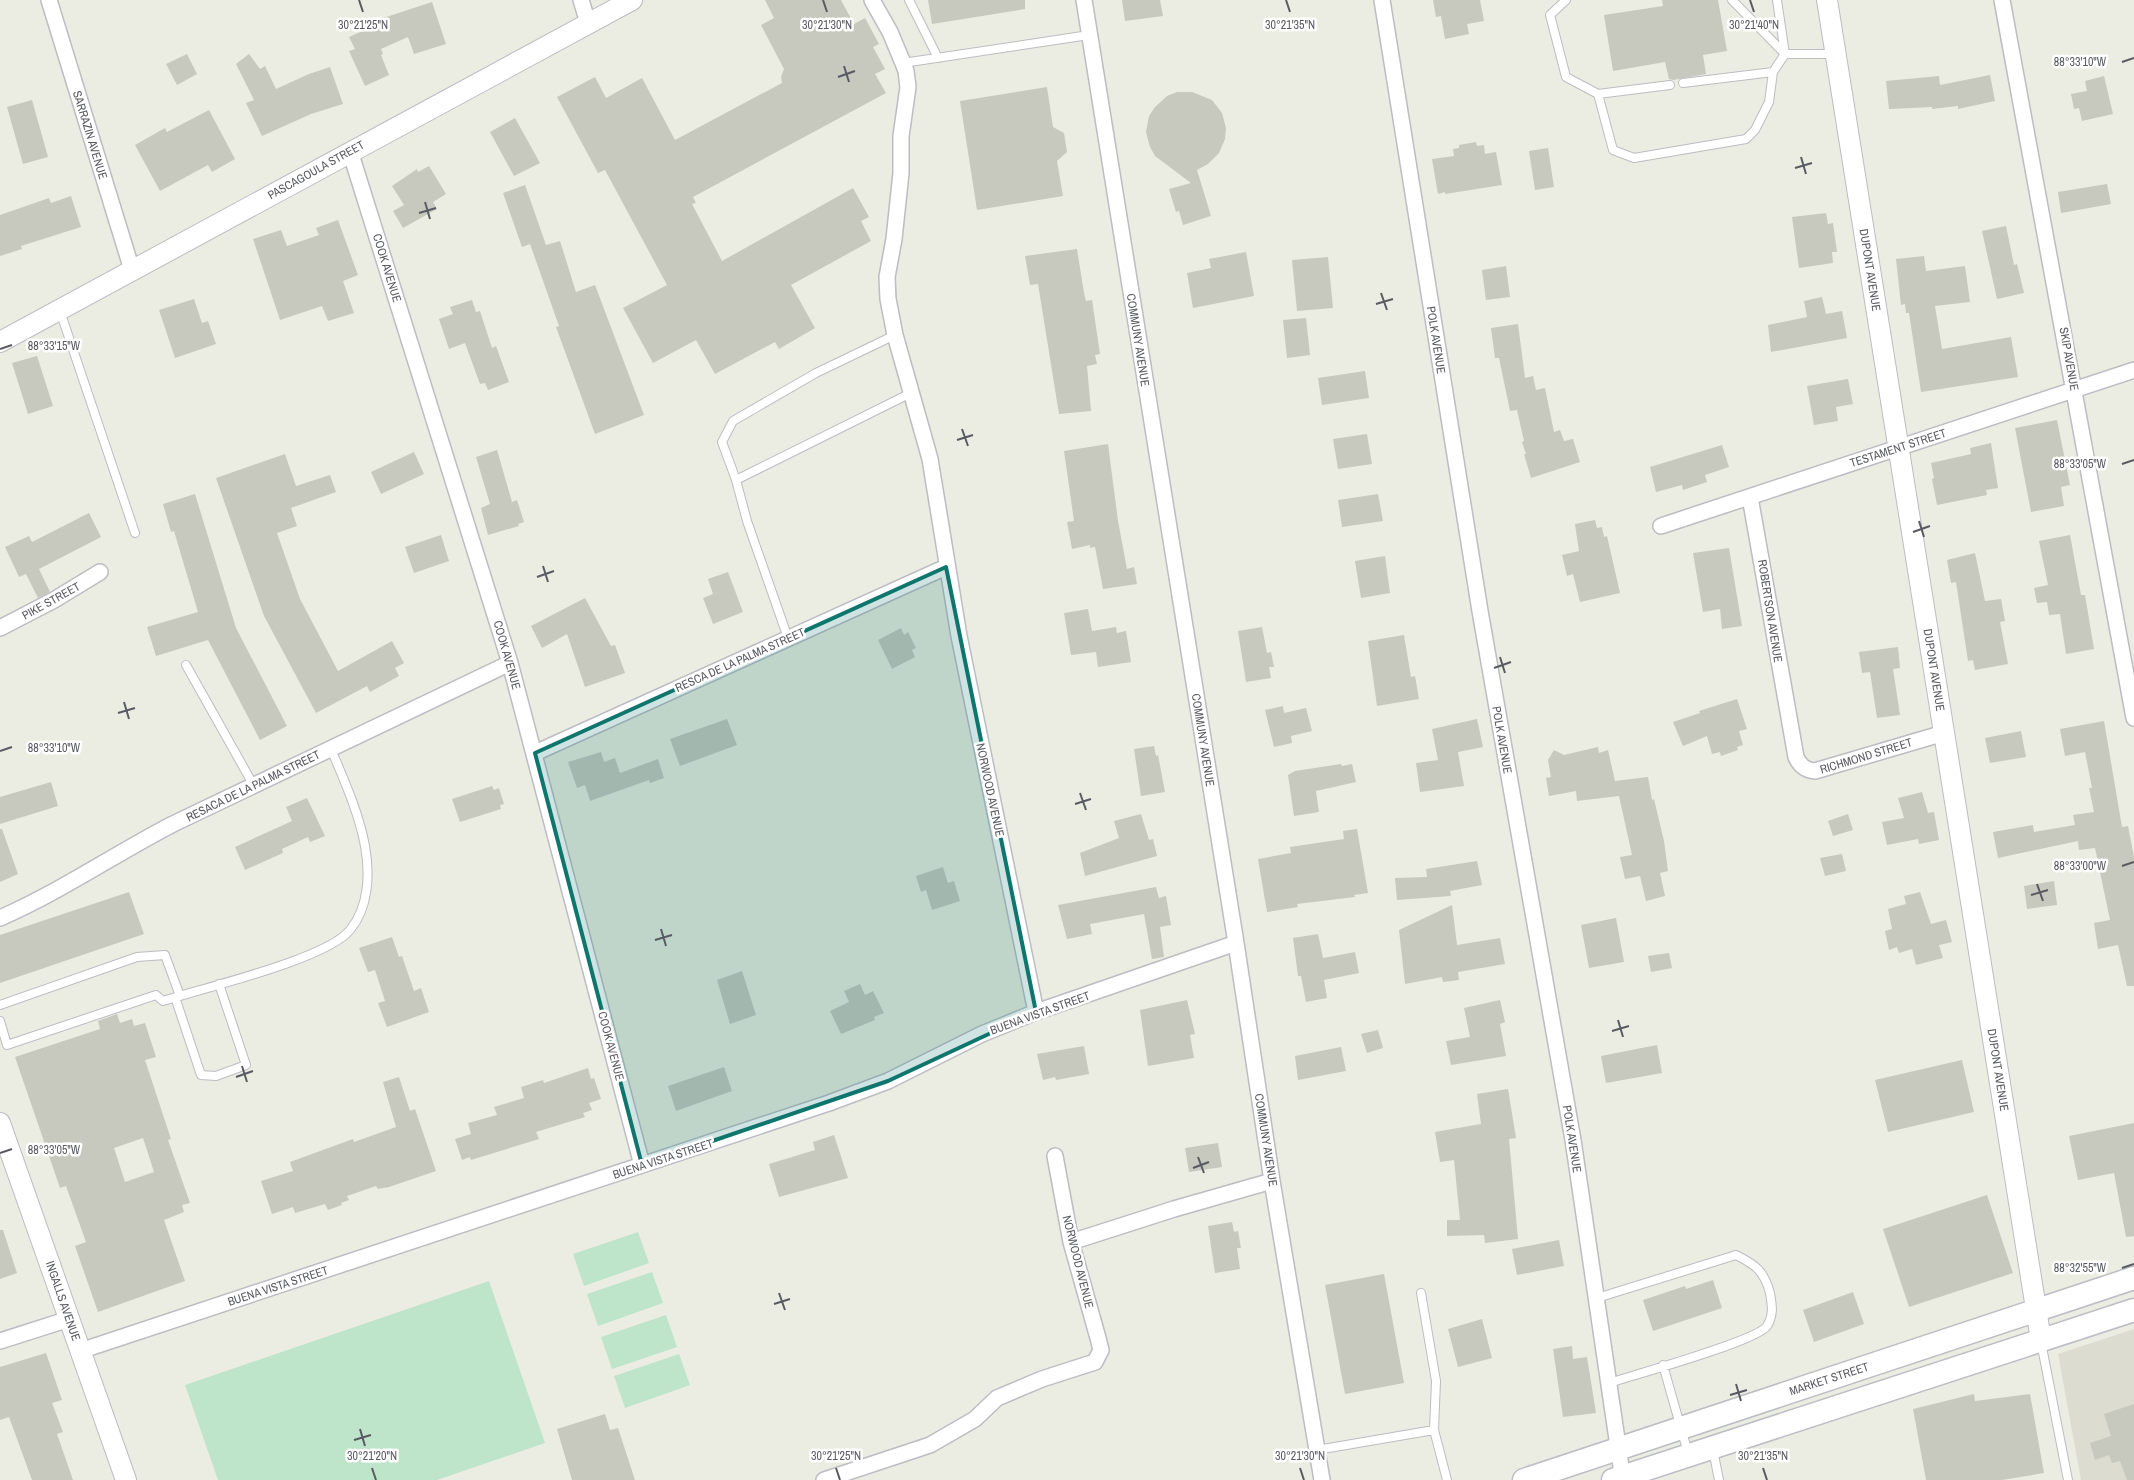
<svg xmlns="http://www.w3.org/2000/svg" width="2134" height="1480" font-family="'Archivo Narrow',sans-serif">
	<rect width="100%" height="100%" fill="#ecede2"/>
	<path fill="#dcddd0" d="M2134,1329V1480H2081L2058,1354Z"/>
	<path fill="#bee4ca" d="M638,1232L649,1263L584,1286L573,1254Z
		M652,1272L663,1303L598,1326L587,1294Z
		M489,1281L545,1443L437,1480H218L185,1385Z
		M666,1315L677,1347L612,1369L601,1337Z
		M679,1354L690,1385L625,1408L614,1376Z"/>
	<path fill="#c7c8be" fill-rule="evenodd" d="M765,0H841L854,24L865,18L879,44L873,47L885,69L875,74L886,93L693,197L696,203L692,204L722,261L853,188L869,217L861,221L871,241L791,285L815,328L779,349L775,342L715,374L696,340L653,363L623,308L667,285L605,170L598,173L557,97L595,77L606,98L642,78L675,140L782,83L781,77L784,69L761,25L774,18Z
		M928,0H1025V9L932,24Z
		M1122,0H1160L1163,16L1125,21Z
		M1433,0H1480L1484,21L1467,24L1469,34L1445,39L1441,16L1436,17Z
		M1662,0H1718L1727,51L1703,55L1706,74L1673,80L1669,79L1665,62L1613,71L1604,15L1663,6Z
		M432,2L446,44L414,54L408,37L381,49L383,54L381,55L389,75L365,86L349,51L355,49L349,37L374,26L371,22Z
		M187,54L197,74L177,85L166,64Z
		M249,54L260,69L265,66L276,89L309,74L330,67L343,104L311,114L262,136L246,103L254,100L236,64Z
		M1990,75L1995,101L1958,109V106L1932,109V107L1889,109L1886,81L1939,76L1940,85Z
		M2104,76L2113,114L2082,121L2079,108L2074,109L2071,94L2087,91L2085,81Z
		M1047,87L1053,127L1064,133L1067,152L1057,161L1063,196L977,210L960,101Z
		M1177,92H1192L1212,100L1222,113L1226,128L1225,139L1219,153L1208,164L1197,170L1211,216L1183,225L1179,211L1176,212L1169,189L1191,183L1155,156L1150,147L1146,132L1149,116L1155,107L1167,96Z
		M32,100L48,157L23,164L7,107Z
		M209,110L235,159L212,172L208,165L160,191L135,145L165,128L167,132Z
		M515,118L540,163L514,176L490,132Z
		M1476,142L1477,146L1484,145L1485,154L1496,152L1502,185L1445,194V192L1438,194L1432,159L1454,156L1453,149L1459,148V145Z
		M1548,148L1554,187L1535,190L1529,151Z
		M429,166L446,194L433,202L437,209L403,228L393,211L404,205L392,186L417,169L418,172Z
		M2107,184L2111,204L2061,213L2058,192Z
		M525,185L546,245L560,241L576,292L595,285L644,415L595,434L556,327L559,326L530,244L522,247L503,193Z
		M71,196L81,227L21,246L22,249L0,256V215L49,198L51,203Z
		M1826,213L1828,224L1833,223L1837,252H1832L1833,263L1799,268L1792,217Z
		M338,220L358,275L343,281L354,313L328,321L322,306L280,320L253,239L281,230L287,246L319,235L316,228Z
		M2006,226L2014,265L2017,264L2024,293L1997,299L1982,231Z
		M1077,249L1084,293L1086,301L1092,300L1100,354L1095,355L1097,364L1087,366L1091,411L1059,414L1038,284L1030,285L1025,256Z
		M1246,252L1254,296L1193,308L1187,273L1211,268L1209,259Z
		M1924,256L1926,271L1965,266L1970,302L1935,306L1942,349L2011,337L2018,377L1921,392L1909,313H1906L1905,304L1901,305L1896,259Z
		M1328,257L1333,308L1297,311L1292,260Z
		M1506,266L1510,297L1486,300L1482,270Z
		M1822,297L1826,314L1842,311L1847,338L1771,352L1768,325L1807,317L1804,301Z
		M194,299L202,323L208,321L216,344L175,358L159,310Z
		M472,300L476,312L480,311L492,348L496,346L509,382L488,390L485,383L480,384L465,343L449,349L439,319L453,314L450,307Z
		M1306,318L1310,355L1287,358L1283,320Z
		M1518,324L1525,378L1533,376L1536,390L1545,388L1554,432L1560,430L1564,441L1573,439L1580,462L1531,478L1524,454H1526L1522,442L1524,441L1517,410L1510,411L1499,358H1495L1491,328Z
		M37,356L53,406L28,414L12,363Z
		M1365,371L1369,398L1322,405L1318,378Z
		M1848,379L1853,404L1836,407L1838,421L1814,425L1807,386Z
		M2057,420L2070,485L2061,487L2064,506L2031,512L2015,428Z
		M1367,434L1372,464L1338,469L1333,439Z
		M1991,443L1998,488L1986,490L1987,495L1937,505L1932,479L1934,478L1931,463L1971,454L1970,448Z
		M1108,444L1118,521L1127,569L1134,567L1137,584L1103,589L1095,547L1090,548V545L1072,549L1067,522L1074,521L1064,451Z
		M1722,445L1729,467L1705,475L1707,482L1683,490L1682,485L1656,492L1650,467Z
		M497,450L512,502L517,500L524,522L518,524L519,526L488,535L481,508L490,504L476,457Z
		M414,452L424,474L381,494L371,472Z
		M285,454L296,486L330,475L336,492L291,508L297,526L277,533L300,599L338,671L392,641L404,663L395,668L399,676L370,692L367,686L316,713L264,616L216,478Z
		M195,494L236,628L287,726L260,740L208,640L156,656L147,627L198,612L174,531L171,532L163,504Z
		M1378,494L1383,521L1342,527L1338,500Z
		M89,513L101,537L39,569L50,592L38,598L26,574L19,577L5,547L29,536L32,542Z
		M1595,520L1597,528L1602,527L1604,537L1607,536L1620,593L1580,602L1573,574L1567,576L1562,555L1579,551L1575,524Z
		M441,535L449,561L414,573L405,547Z
		M2070,535L2081,595H2085L2094,649L2066,654L2060,614L2049,615L2047,602L2037,603L2034,588L2048,585L2039,541Z
		M1729,548L1742,626L1722,629L1720,609L1703,612L1693,553Z
		M1975,553L1985,601L2001,599L2005,621L2000,622L2008,664L1975,670L1973,660L1968,661L1956,582L1951,583L1947,560Z
		M1385,556L1390,593L1361,598L1355,561Z
		M728,572L743,612L713,624L703,598L713,594L708,579Z
		M585,598L611,646L615,645L625,673L585,687L567,634L542,648L531,626Z
		M1088,609L1092,631L1116,627L1117,633L1126,631L1131,662L1098,667L1096,652L1071,655L1064,613Z
		M1262,627L1267,653L1271,652L1274,667H1269L1271,678L1246,682L1238,631Z
		M901,628L904,635L908,632L916,648L912,650L915,657L892,669L878,640Z
		M1404,635L1411,677L1415,676L1419,699L1377,706L1368,641Z
		M1898,647L1900,668L1893,669L1900,715L1877,718L1870,672L1862,673L1859,652Z
		M1737,699L1747,729L1739,731L1743,745L1737,747L1738,750L1721,756L1720,752L1712,754L1707,736L1683,746L1673,722L1700,713L1699,711Z
		M1283,706L1284,713L1306,708L1312,731L1291,736L1292,743L1274,747L1265,710Z
		M727,719L737,745L680,766L670,739Z
		M1477,719L1483,747L1458,752L1464,786L1420,792L1416,763L1438,760L1432,729Z
		M2104,721L2122,827L2128,826L2134,857V986H2127L2118,945L2098,949L2094,923L2110,920L2095,848L2079,850L2078,841L1998,858L1993,832L2033,825L2034,832L2075,825L2073,815L2094,812L2089,788H2092L2085,752L2065,756L2060,729Z
		M2021,731L2026,757L1990,763L1985,738Z
		M1154,746L1156,756L1158,755L1165,792L1141,796L1134,749Z
		M1598,747L1599,753L1608,750L1615,781L1648,777L1652,800L1654,799L1664,841L1668,871L1660,873L1665,896L1646,901L1640,876L1625,879L1620,857L1632,855L1619,796L1577,801L1576,791L1549,796L1546,778L1551,777L1548,760L1554,750L1564,755Z
		M601,752L604,762L615,758L620,773L658,759L664,778L650,783L649,780L590,801L585,785L577,788L568,762Z
		M1341,764L1342,766L1352,764L1356,782L1316,791L1319,812L1294,816L1288,775L1295,771Z
		M51,782L58,806L0,824V797Z
		M492,786L494,790L499,788L504,804L500,805L501,809L460,822L452,799Z
		M1922,792L1928,813L1934,812L1939,840L1919,844L1918,839L1887,845L1882,822L1904,818L1898,798Z
		M307,798L325,836L310,842L308,837L282,849L283,853L245,870L235,847L292,821L286,807Z
		M1141,814L1149,840L1153,839L1157,856L1085,876L1080,853L1119,838L1114,821Z
		M1848,814L1853,830L1833,836L1828,821Z
		M0,829H2L18,874L0,882Z
		M1357,829L1368,893L1354,895L1355,897L1297,904L1298,907L1267,912L1258,859L1291,853L1290,847L1344,839L1343,831Z
		M1842,854L1846,871L1825,876L1820,858Z
		M1477,861L1482,885L1450,891L1451,896L1397,900L1395,878L1427,877L1426,869Z
		M943,867L948,883L954,881L960,901L932,910L926,890L921,892L916,876Z
		M2054,881L2057,905L2027,909L2024,886Z
		M1156,887L1159,898L1166,896L1171,925L1160,927L1164,957L1152,959L1144,914L1090,924L1092,934L1067,939L1058,905Z
		M129,892L144,934L0,983V935Z
		M1920,892L1931,924L1946,920L1952,942L1939,945L1943,958L1916,965L1912,949L1899,953L1897,947L1889,950L1885,931L1892,929L1888,909L1906,904L1904,896Z
		M1452,905L1457,945L1500,938L1505,964L1458,972L1459,980L1443,982L1442,977L1405,984L1399,930Z
		M1616,918L1624,962L1589,968L1581,925Z
		M1318,934L1323,958L1355,952L1359,973L1324,980L1327,998L1306,1002L1301,976H1298L1293,938Z
		M392,937L399,957L402,956L414,991L421,988L429,1012L387,1027L378,1003L385,1001L375,970L368,972L359,948Z
		M1669,953L1672,968L1651,972L1648,956Z
		M742,971L756,1015L730,1024L717,980Z
		M860,984L865,995L873,991L884,1013L874,1017L875,1020L841,1034L830,1011L849,1002L844,991Z
		M1187,1000L1195,1034L1190,1035L1194,1058L1148,1066L1140,1010Z
		M1500,1000L1505,1022L1500,1024L1506,1056L1451,1065L1446,1041L1470,1037L1464,1008Z
		M117,1014L120,1023L132,1019L134,1026L145,1023L156,1057L145,1060L171,1139L168,1140L190,1203L182,1205L184,1212L164,1220L185,1281L98,1312L75,1246L86,1242L66,1186L60,1188L15,1057L100,1029L98,1021ZM143,1138L154,1172L125,1182L114,1148Z
		M1378,1030L1383,1048L1367,1053L1361,1034Z
		M1657,1045L1662,1073L1606,1083L1601,1056Z
		M1084,1046L1089,1074L1056,1080L1055,1077L1043,1080L1037,1054Z
		M1341,1047L1346,1071L1298,1080L1295,1056Z
		M1962,1060L1974,1112L1888,1132L1875,1080Z
		M724,1067L732,1091L676,1111L668,1086Z
		M588,1068L591,1079L594,1078L601,1099L589,1103L592,1110L583,1113L585,1117L536,1132L539,1139L471,1160L470,1157L462,1160L455,1139L471,1134L468,1123L497,1115L494,1107L524,1098L521,1087L543,1080L544,1083Z
		M399,1077L410,1111L415,1109L436,1171L389,1187L378,1189L376,1186L347,1196L349,1200L341,1203L342,1205L328,1210L325,1204L295,1213L293,1207L272,1214L261,1181L293,1171L290,1162L353,1139L354,1142L396,1127L383,1082Z
		M1508,1089L1516,1138L1509,1139L1518,1239L1485,1243L1484,1235L1447,1236V1220H1460L1454,1160L1440,1162L1435,1132L1481,1124L1477,1094Z
		M2134,1123V1236L2126,1237L2114,1173L2078,1180L2069,1136Z
		M834,1135L848,1178L779,1197L769,1164L815,1150L813,1142Z
		M1218,1143L1222,1167L1189,1172L1185,1148Z
		M1987,1195L2013,1273L1909,1307L1883,1229Z
		M1232,1222L1234,1232L1238,1231L1241,1248H1237L1240,1269L1215,1273L1208,1226Z
		M0,1230H3L17,1273L0,1279Z
		M1559,1240L1564,1266L1517,1275L1512,1249Z
		M1384,1274L1404,1383L1345,1394L1325,1285Z
		M1713,1280L1722,1308L1653,1331L1643,1300L1685,1286L1686,1289Z
		M1853,1292L1864,1324L1814,1342L1803,1310Z
		M1482,1319L1492,1358L1458,1367L1448,1329Z
		M1572,1346L1573,1359L1587,1357L1596,1413L1563,1417L1553,1349Z
		M46,1353L62,1400L52,1403L63,1432L57,1434L73,1480H32L9,1417L0,1420V1367Z
		M1974,1394L1975,1401L2030,1394L2044,1473L2002,1480H1926L1913,1409Z
		M2134,1404V1480H2127L2120,1461L2112,1463L2109,1455L2095,1460L2090,1443L2111,1436L2104,1414Z
		M605,1414L610,1430L618,1428L635,1480H572L557,1429Z"/>
	<g fill="none" stroke-linecap="round" stroke-linejoin="round">
		<g stroke="#bcbcc3" stroke-width="10">
			<path id="service" d="M909,0L938,58
				M1566,0L1550,15L1566,77L1598,94
				M1732,0L1785,54H1835
				M903,63L1089,35
				M1683,83L1773,72
				M1670,85L1598,94L1613,150L1634,158L1746,139L1755,130L1769,102L1773,72L1785,54L1777,0
				M60,311L135,533
				M736,480L722,442L733,421L816,373L895,335
				M788,638L747,521L736,480L913,392
				M186,665L254,786
				M175,997L201,1075L216,1076L246,1065L219,984
				M0,1005L137,957L165,955L180,996
				M0,1021L7,1045L156,995L163,1001C203,988 327,959 350,930C369,907 370,874 365,846C359,813 344,780 331,749
				M1421,1293L1436,1381L1434,1430
				M1597,1298L1736,1255C1756,1265 1764,1271 1770,1293C1772,1305 1774,1315 1767,1326C1757,1341 1634,1375 1609,1383
				M2041,1342L2068,1480
				M1663,1365L1688,1453
				M1317,1450L1434,1430L1447,1480
				M1713,1450L1719,1480"/>
		</g>
		<g stroke="#bcbcc3" stroke-width="18">
			<path id="minor" d="M49,0L132,270
				M581,0L588,23
				M872,0L890,32L903,63L906,71L908,87L901,136V173L894,239L887,277L888,299L895,335L930,459L959,636L1036,1012
				M1084,0L1236,943L1272,1181L1322,1480
				M1382,0L1480,611L1573,1140L1623,1480
				M2002,0L2134,718
				M350,151L510,663L642,1165
				M1750,497L1796,757C1800,766 1805,770 1815,771L1944,733
				M1661,526L2134,370
				M0,628L54,600L100,572
				M535,753L946,567
				M0,918C60,892 115,854 173,824L510,663
				M1071,1242L1174,1209L1272,1181
				M0,1341L69,1319
				M80,1351L829,1103L888,1081L982,1034L1036,1012L1236,943
				M824,1480L930,1445L975,1419L997,1398L1042,1379L1095,1362L1101,1350L1098,1338L1071,1242L1055,1156"/>
		</g>
		<g stroke="#bcbcc3" stroke-width="22">
			<path id="tertiary" d="M1827,0L2041,1340
				M0,342L632,0
				M0,1123L126,1480"/>
		</g>
		<g stroke="#bcbdc5" stroke-width="25">
			<path id="secondary" d="M1524,1480L2134,1278
				M1613,1480L2134,1310"/>
		</g>
		<use href="#service" stroke="#fff" stroke-width="8"/>
		<use href="#minor" stroke="#fff" stroke-width="15"/>
		<use href="#tertiary" stroke="#fff" stroke-width="20"/>
		<use href="#secondary" stroke="#fff" stroke-width="22"/>
	</g>
	<path fill="#0f766e" fill-opacity="0.2" stroke="#0f766e" stroke-width="4" stroke-linejoin="round" d="M946,567L1036,1012L888,1081L642,1165L535,753Z"/>
	<path fill="none" stroke="#5a5b62" stroke-width="2" d="M359,0L363,12M823,0L827,12M1286,0L1290,12M1750,0L1754,12M2122,62L2134,58M844,66L849,82M838,77L855,71M1801,157L1806,174M1795,168L1812,163M425,202L430,219M419,213L436,208M1381,293L1387,310M1376,304L1393,299M0,349L12,345M962,429L968,446M957,440L973,435M2122,464L2134,460M1919,521L1924,537M1913,532L1930,526M543,566L548,582M537,577L554,571M1500,657L1505,673M1494,668L1511,662M124,702L129,719M118,713L135,708M0,751L12,747M1080,793L1086,810M1075,804L1091,799M2122,866L2134,862M2037,884L2043,901M2031,895L2048,890M661,929L666,946M655,940L672,935M1618,1020L1623,1037M1612,1031L1629,1026M242,1066L247,1082M236,1077L253,1071M0,1153L12,1149M1198,1157L1204,1173M1193,1168L1209,1162M2122,1268L2134,1264M779,1293L785,1310M774,1304L790,1299M1736,1384L1741,1401M1730,1395L1747,1390M360,1429L365,1446M354,1440L371,1435M372,1468L376,1480M836,1468L840,1480M1300,1468L1304,1480M1763,1468L1767,1480"/>
	<g text-anchor="middle" stroke-width="5" stroke-linejoin="round" paint-order="stroke">
		<g font-size="12" fill="#5a5b62" stroke="#fff">
			<text transform="translate(90 135) rotate(73)" y="4">SARRAZIN AVENUE</text>
			<text transform="translate(316 170) rotate(-29)" y="4">PASCAGOULA STREET</text>
			<text transform="translate(387 268) rotate(73)" y="4">COOK AVENUE</text>
			<text transform="translate(1870 270) rotate(81)" y="4">DUPONT AVENUE</text>
			<text transform="translate(1138 340) rotate(81)" y="4">COMMUNY AVENUE</text>
			<text transform="translate(1436 340) rotate(81)" y="4">POLK AVENUE</text>
			<text transform="translate(2069 359) rotate(80)" y="4">SKIP AVENUE</text>
			<text transform="translate(1898 448) rotate(-18)" y="4">TESTAMENT STREET</text>
			<text transform="translate(51 601) rotate(-29)" y="4">PIKE STREET</text>
			<text transform="translate(1770 611) rotate(81)" y="4">ROBERTSON AVENUE</text>
			<text transform="translate(507 655) rotate(74)" y="4">COOK AVENUE</text>
			<text transform="translate(740 660) rotate(-24)" y="4">RESCA DE LA PALMA STREET</text>
			<text transform="translate(1934 670) rotate(81)" y="4">DUPONT AVENUE</text>
			<text transform="translate(1203 740) rotate(81)" y="4">COMMUNY AVENUE</text>
			<text transform="translate(1502 740) rotate(80)" y="4">POLK AVENUE</text>
			<text transform="translate(1866 756) rotate(-17)" y="4">RICHMOND STREET</text>
			<text transform="translate(253 786) rotate(-26)" y="4">RESACA DE LA PALMA STREET</text>
			<text transform="translate(990 790) rotate(78)" y="4">NORWOOD AVENUE</text>
			<text transform="translate(1040 1013) rotate(-20)" y="4">BUENA VISTA STREET</text>
			<text transform="translate(611 1046) rotate(75)" y="4">COOK AVENUE</text>
			<text transform="translate(1998 1070) rotate(81)" y="4">DUPONT AVENUE</text>
			<text transform="translate(1572 1139) rotate(81)" y="4">POLK AVENUE</text>
			<text transform="translate(1266 1140) rotate(81)" y="4">COMMUNY AVENUE</text>
			<text transform="translate(663 1159) rotate(-18)" y="4">BUENA VISTA STREET</text>
			<text transform="translate(1078 1262) rotate(76)" y="4">NORWOOD AVENUE</text>
			<text transform="translate(278 1286) rotate(-18)" y="4">BUENA VISTA STREET</text>
			<text transform="translate(63 1301) rotate(71)" y="4">INGALLS AVENUE</text>
			<text transform="translate(1829 1379) rotate(-18)" y="4">MARKET STREET</text>
		</g>
	</g>
	<g font-size="12" text-anchor="middle" fill="#5a5b62" stroke="#fff" stroke-width="5" stroke-linejoin="round" paint-order="stroke">
		<text x="363" y="29">30°21'25"N</text>
		<text x="827" y="29">30°21'30"N</text>
		<text x="1290" y="29">30°21'35"N</text>
		<text x="1754" y="29">30°21'40"N</text>
		<text x="2080" y="66">88°33'10"W</text>
		<text x="54" y="350">88°33'15"W</text>
		<text x="2080" y="468">88°33'05"W</text>
		<text x="54" y="752">88°33'10"W</text>
		<text x="2080" y="870">88°33'00"W</text>
		<text x="54" y="1154">88°33'05"W</text>
		<text x="2080" y="1272">88°32'55"W</text>
		<text x="372" y="1460">30°21'20"N</text>
		<text x="836" y="1460">30°21'25"N</text>
		<text x="1300" y="1460">30°21'30"N</text>
		<text x="1763" y="1460">30°21'35"N</text>
	</g>
</svg>
